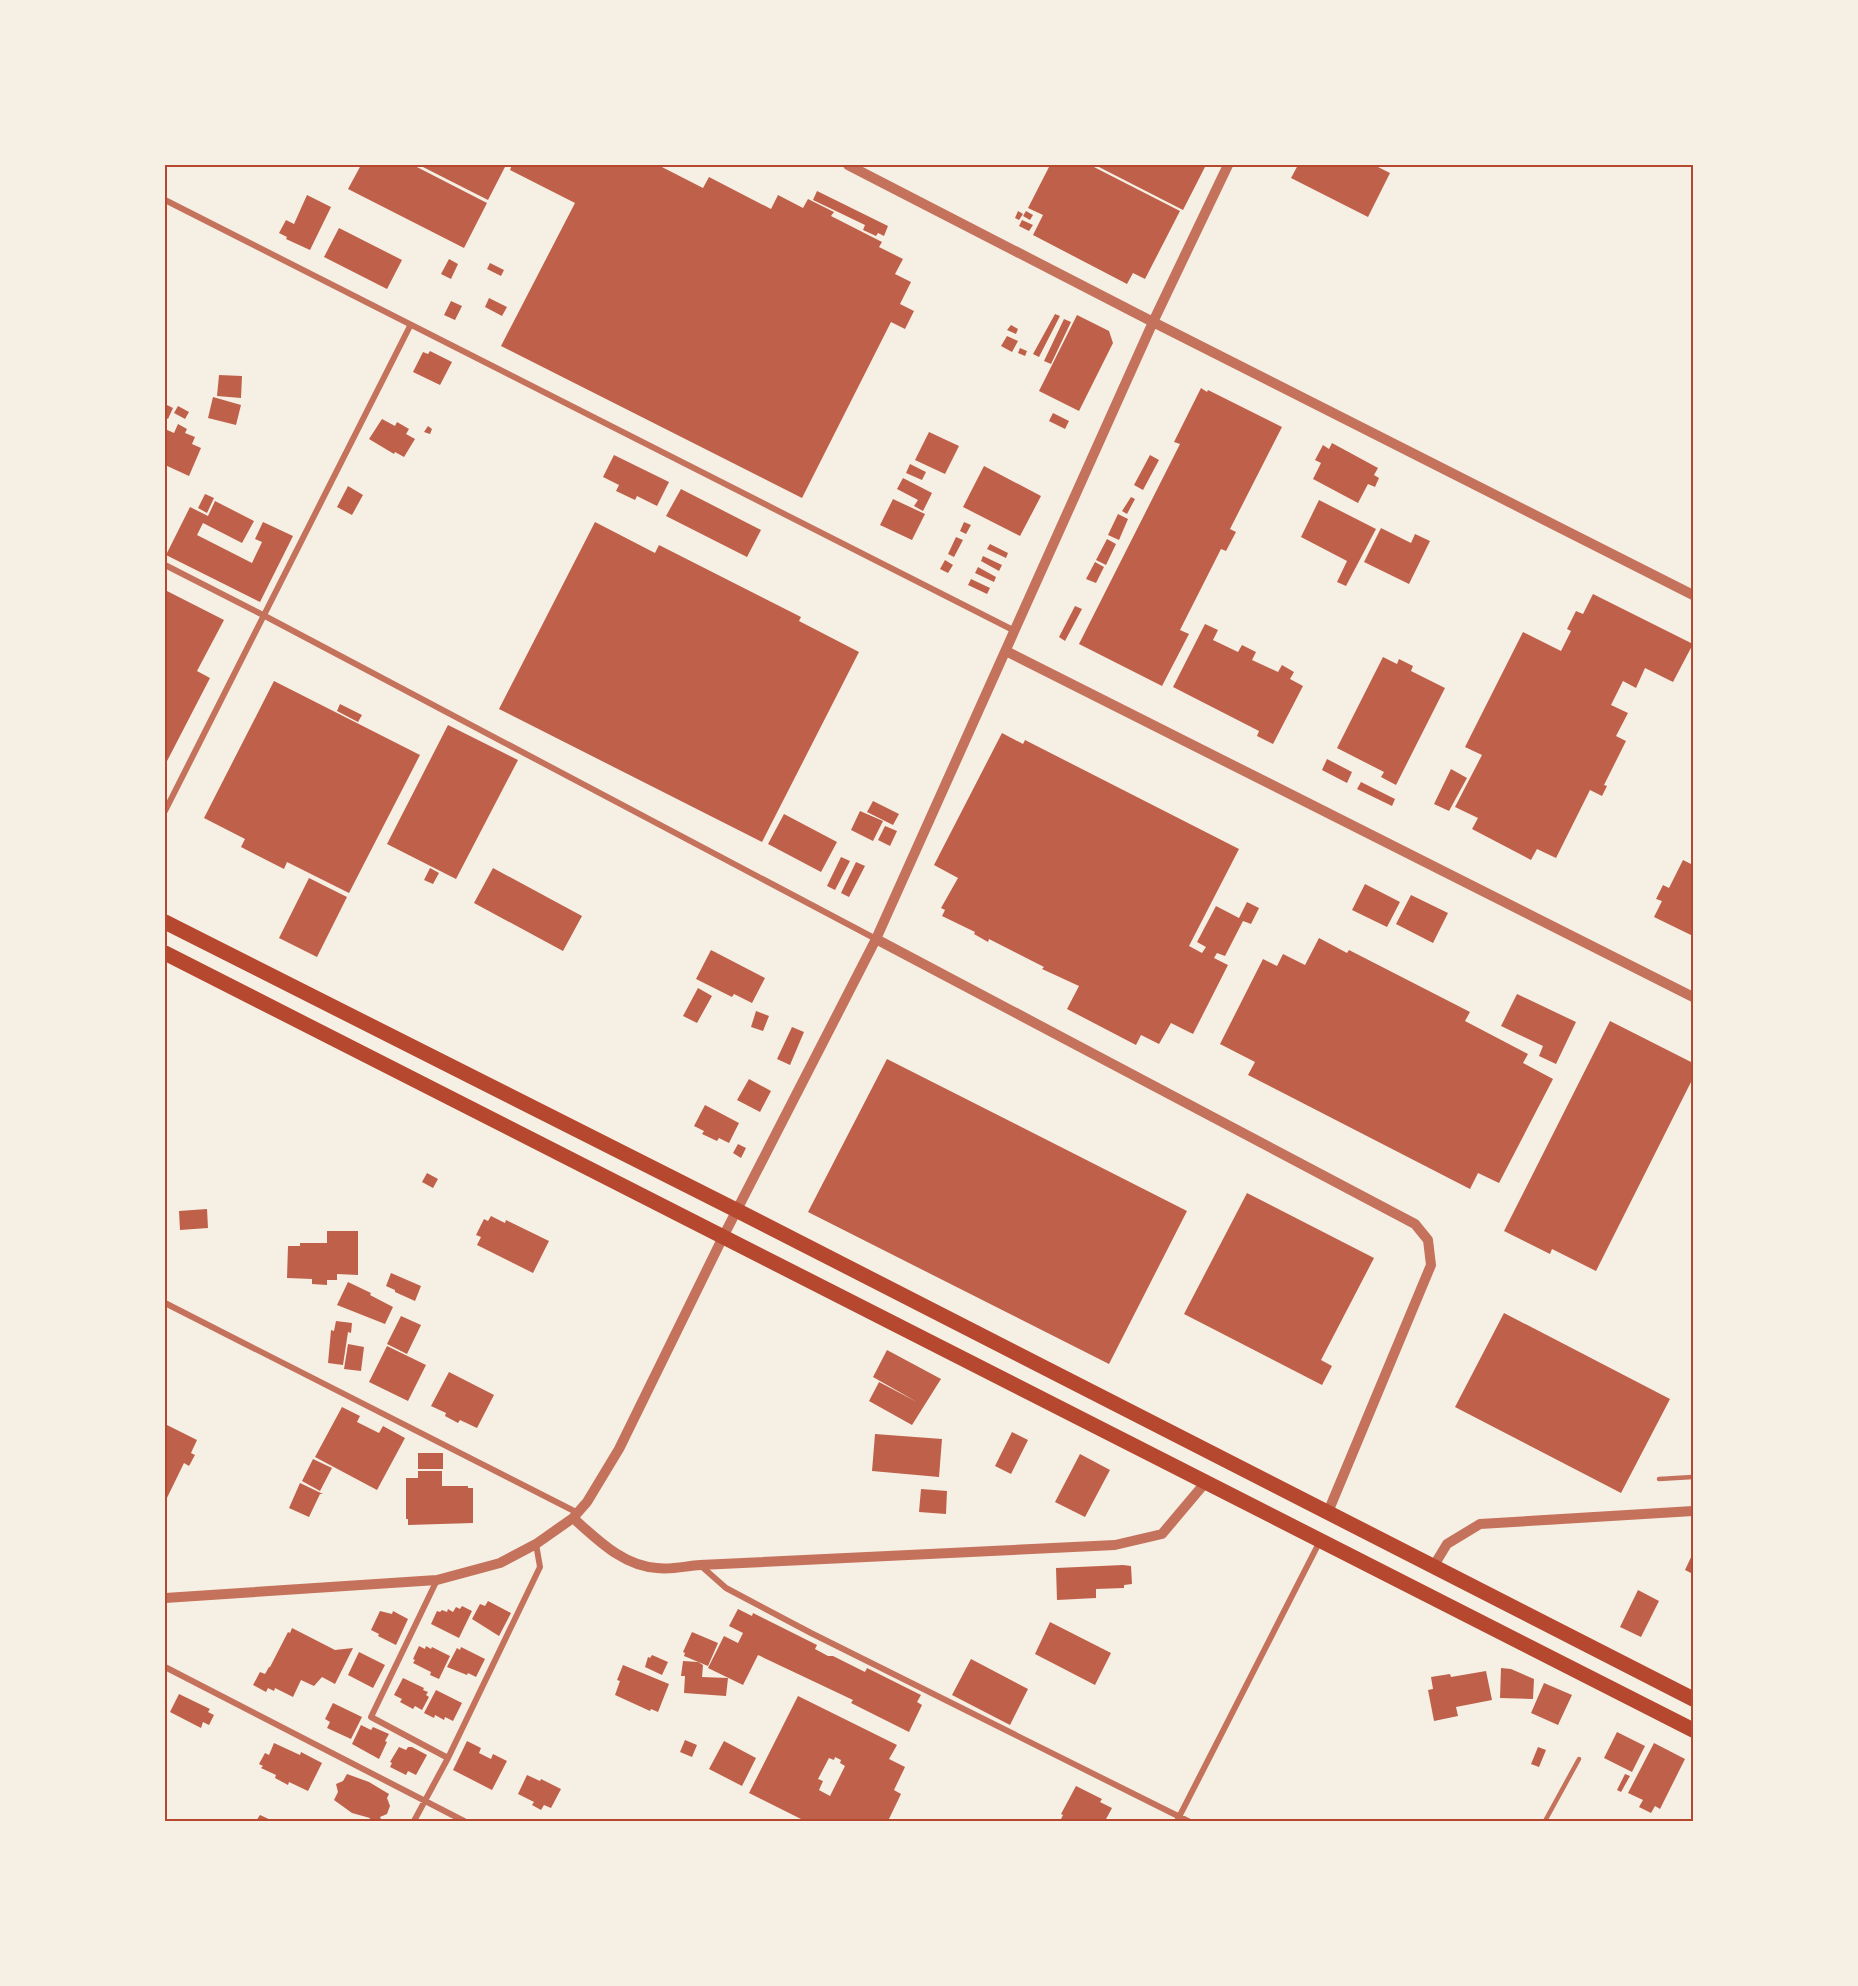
<svg xmlns="http://www.w3.org/2000/svg" width="1858" height="1986" font-family="'Fira Sans Condensed',sans-serif">
	<rect width="100%" height="100%" fill="#f6efe4"/>
	<path fill="#bf614a" fill-rule="evenodd" d="M361,165H413L487,203L464,248L348,189Z
		M419,165H506L488,200Z
		M512,165H658L703,188L709,177L771,209L778,195L803,208L808,199L834,212L831,216L882,242L879,247L903,259L895,274L911,282L900,304L914,311L905,329L891,322L802,498L501,346L575,203L510,170Z
		M1050,165H1090L1180,211L1145,279L1133,273L1127,284L1033,235L1043,215L1028,208Z
		M1095,165H1206L1183,210Z
		M1298,165H1374L1390,173L1368,217L1291,178Z
		M817,191L888,226L884,236L878,233L876,236L863,230L865,225L813,200Z
		M307,195L331,207L310,250L286,239L287,237L279,233L286,220L294,224Z
		M1018,211L1023,214L1019,220L1015,218Z
		M1026,211L1033,215L1030,220L1023,216Z
		M1022,220L1033,225L1029,231L1019,226Z
		M339,228L402,260L387,289L324,257Z
		M449,259L458,264L451,279L441,274Z
		M490,263L504,270L501,276L487,269Z
		M489,298L507,307L502,316L485,307Z
		M451,301L462,306L455,320L444,315Z
		M1055,314L1060,316L1039,357L1033,354Z
		M1077,315L1109,331L1113,343L1079,411L1039,391Z
		M1064,319L1071,322L1051,364L1044,361Z
		M1011,325L1018,329L1016,334L1007,330Z
		M1007,336L1018,341L1012,352L1001,346Z
		M1020,348L1027,351L1025,356L1018,353Z
		M430,351L452,362L440,385L413,372L423,352L428,354Z
		M219,375L242,376L241,398L217,396Z
		M1201,388L1207,392L1208,390L1282,427L1230,529L1236,532L1226,551L1221,549L1180,630L1189,634L1162,686L1079,644L1180,444L1174,442Z
		M213,397L241,405L236,425L208,418Z
		M165,404L173,408L168,419L165,417Z
		M178,406L189,412L185,419L174,413Z
		M1053,413L1069,421L1065,429L1049,421Z
		M382,419L395,426L397,422L409,429L406,434L415,439L404,457L395,452L394,454L369,439Z
		M178,424L187,429L185,433L195,437L192,444L201,448L189,476L165,465V429L174,433Z
		M428,426L432,429L430,434L424,432Z
		M929,432L959,446L945,474L915,460Z
		M1332,443L1378,468L1374,475L1379,478L1375,487L1368,484L1358,503L1313,479L1321,463L1315,460L1323,445L1329,449Z
		M614,455L669,482L657,506L637,496L635,500L616,491L619,485L603,477Z
		M1150,455L1159,460L1143,490L1134,485Z
		M910,464L926,472L922,480L906,473Z
		M984,466L1041,496L1020,536L963,507Z
		M903,478L932,493L923,511L914,506L918,500L897,489Z
		M348,486L363,495L352,515L337,507Z
		M681,489L761,530L747,557L666,516Z
		M205,494L214,498L207,513L198,508Z
		M1131,497L1135,499L1127,514L1122,511Z
		M893,499L925,514L912,540L880,525Z
		M1319,500L1376,529L1346,586L1337,582L1347,561L1301,537Z
		M215,501L254,521L242,543L203,523L197,535L252,563L262,542L255,539L263,522L293,536L260,602L166,555L190,507L208,516Z
		M1118,514L1128,519L1119,540L1108,535Z
		M595,522L655,553L659,545L801,617L799,621L859,652L762,842L499,709Z
		M964,522L971,525L966,534L960,531Z
		M1381,528L1411,543L1415,534L1430,541L1409,584L1364,562Z
		M956,537L963,540L954,557L948,554Z
		M1107,539L1116,544L1106,565L1096,560Z
		M990,544L1008,553L1006,558L987,549Z
		M983,556L1002,565L999,571L981,561Z
		M945,560L953,565L948,573L940,569Z
		M1095,562L1104,567L1096,583L1086,579Z
		M978,567L996,577L994,582L975,573Z
		M971,579L990,588L987,594L968,585Z
		M165,590L224,620L197,671L210,678L165,765Z
		M1593,594L1693,644L1673,682L1645,668L1636,688L1623,681L1611,705L1628,713L1616,736L1626,741L1604,785L1607,786L1602,796L1590,790L1556,858L1537,849L1531,860L1472,829L1478,818L1455,807L1482,755L1465,747L1523,632L1561,651L1571,631L1567,629L1576,611L1583,614Z
		M1075,606L1082,609L1065,641L1059,637Z
		M1205,624L1218,630L1213,640L1238,652L1242,645L1256,652L1252,660L1278,672L1282,665L1294,672L1290,679L1303,686L1273,744L1257,736L1259,731L1173,687Z
		M1383,657L1397,664L1399,659L1413,666L1411,671L1445,688L1396,785L1381,777L1384,772L1337,748Z
		M274,681L420,755L349,893L287,862L284,869L241,847L245,839L204,818Z
		M340,704L362,715L358,722L337,711Z
		M448,725L518,760L456,879L387,844Z
		M1002,733L1023,744L1025,740L1239,849L1189,946L1202,953L1206,947L1197,942L1216,906L1239,918L1247,902L1259,908L1251,924L1243,921L1225,956L1217,953L1214,958L1228,965L1193,1034L1171,1023L1159,1044L1141,1035L1136,1045L1067,1009L1079,986L1042,969L1044,967L989,939L988,942L974,934L975,932L942,916L945,910L941,908L958,878L934,865Z
		M1327,759L1352,772L1347,783L1322,770Z
		M1451,769L1467,778L1449,811L1434,804Z
		M1361,782L1395,799L1392,806L1357,789Z
		M873,801L899,814L893,825L867,812Z
		M860,811L883,821L873,841L851,830Z
		M784,814L837,842L821,872L768,844Z
		M885,826L897,831L890,846L878,840Z
		M841,857L850,861L835,890L827,886Z
		M1683,860L1693,865V936L1654,917L1662,901L1656,899L1663,885L1669,888Z
		M856,862L865,866L849,897L841,893Z
		M430,868L439,873L433,884L424,880Z
		M493,868L582,916L563,951L474,903Z
		M309,878L347,897L317,957L279,938Z
		M1365,884L1400,902L1387,927L1352,910Z
		M1411,895L1448,913L1433,943L1396,924Z
		M1319,938L1347,953L1349,950L1470,1012L1465,1021L1528,1054L1523,1063L1553,1079L1499,1183L1478,1173L1470,1189L1248,1075L1255,1062L1220,1044L1263,959L1277,966L1283,954L1305,965Z
		M711,950L765,978L752,1003L734,994L732,997L696,979Z
		M698,988L712,996L697,1023L683,1016Z
		M1517,994L1576,1022L1556,1064L1539,1056L1543,1046L1501,1026Z
		M756,1011L769,1016L763,1031L751,1027Z
		M1610,1021L1693,1063V1078L1596,1271L1552,1249L1550,1254L1504,1231Z
		M792,1027L804,1032L790,1065L777,1059Z
		M887,1059L1187,1211L1109,1364L808,1212Z
		M749,1079L771,1091L760,1112L737,1100Z
		M705,1105L739,1123L729,1143L719,1138L717,1141L702,1134L704,1131L694,1126Z
		M738,1144L746,1148L741,1158L733,1153Z
		M427,1173L438,1179L433,1188L422,1182Z
		M1247,1193L1374,1258L1321,1360L1332,1366L1322,1385L1184,1314Z
		M207,1209L208,1228L180,1230L179,1211Z
		M491,1216L505,1223L506,1220L549,1241L533,1273L477,1245L481,1237L476,1235L484,1219L488,1221Z
		M327,1231H358V1275L337,1274V1280H327V1285L312,1284V1279L287,1278L288,1246H300V1243H327Z
		M391,1273L421,1286L415,1301L395,1292V1290L386,1286Z
		M348,1282L371,1293L370,1295L393,1307L385,1324L337,1305Z
		M1504,1313L1670,1399L1621,1493L1455,1407Z
		M401,1316L421,1325L407,1354L387,1344Z
		M336,1321L352,1323L351,1333L348,1332L343,1365L328,1363L331,1330L334,1331Z
		M348,1344L364,1347L361,1371L344,1369Z
		M387,1346L426,1365L408,1401L369,1382Z
		M887,1350L941,1379L912,1425L869,1401L879,1382L917,1402L873,1377Z
		M449,1372L494,1395L477,1428L460,1420L458,1423L445,1416L446,1413L431,1406Z
		M342,1407L360,1416L357,1422L379,1433L383,1426L405,1438L377,1490L315,1457Z
		M165,1424L197,1440L191,1453L195,1455L189,1466L184,1463L165,1502Z
		M1012,1432L1028,1440L1011,1474L995,1466Z
		M875,1434L942,1439L939,1477L872,1471Z
		M418,1453H443V1469H418Z
		M1080,1454L1110,1470L1085,1517L1055,1502Z
		M313,1459L332,1468L320,1491L302,1481Z
		M418,1471H442V1486H468V1488H473V1523L408,1525V1519H406V1478H418Z
		M300,1483L323,1494H320L309,1517L289,1508Z
		M921,1489L947,1491L946,1514L919,1512Z
		M1693,1553V1574L1685,1570Z
		M1123,1565L1131,1566L1132,1584L1124,1585V1588L1096,1589V1598L1057,1600L1056,1568Z
		M1638,1590L1659,1601L1641,1637L1620,1627Z
		M488,1601L511,1613L499,1636L472,1619L480,1604L485,1606Z
		M462,1606L472,1611L459,1638L431,1624L437,1611L440,1612L442,1610L447,1612L448,1609L453,1612L456,1607L460,1609Z
		M738,1609L752,1616L753,1613L817,1645L815,1649L828,1656H833L865,1672L867,1668L921,1695L917,1702L922,1705L909,1732L851,1703L853,1700L758,1655L743,1685L708,1668L724,1636L738,1643L743,1633L729,1626Z
		M380,1611L392,1614L393,1611L408,1619L396,1645L378,1636L379,1634L371,1630Z
		M1050,1622L1111,1653L1095,1685L1035,1654Z
		M292,1628L335,1650L353,1648L335,1684L322,1677L314,1686L301,1680L293,1697L275,1688L274,1691L268,1688L266,1692L253,1685L260,1672L265,1674L269,1667H270L288,1632L290,1633Z
		M692,1632L718,1643L708,1666L684,1656L685,1653L683,1652Z
		M419,1646L425,1649L426,1646L431,1649L432,1647L450,1656L439,1679L430,1675L431,1672L413,1663L415,1660L413,1659Z
		M461,1647L485,1659L476,1677L468,1673L467,1675L447,1667L457,1648L460,1650Z
		M359,1652L385,1665L373,1688L348,1675Z
		M652,1655L668,1662L662,1675L645,1667L648,1657L650,1658Z
		M971,1659L1028,1689L1010,1725L952,1695Z
		M683,1661L698,1662L703,1665L702,1677L728,1678L726,1696L684,1693L685,1676H681Z
		M623,1665L669,1684L658,1712L651,1709L650,1711L615,1695L620,1681L617,1680Z
		M1501,1668L1511,1669L1534,1679L1533,1699L1500,1698Z
		M1486,1671L1492,1700L1456,1707L1458,1716L1434,1721L1428,1690L1433,1689L1431,1677L1450,1674L1451,1677Z
		M403,1678L424,1688L423,1690L428,1692L426,1695L429,1697L422,1710L415,1706L413,1709L400,1702L402,1699L394,1695Z
		M1544,1683L1572,1695L1558,1725L1531,1713Z
		M436,1690L462,1703L453,1721L445,1717L444,1720L435,1715L434,1718L424,1713Z
		M179,1694L210,1709L208,1712L214,1715L209,1725L203,1722L201,1728L170,1712Z
		M798,1696L897,1745L889,1759L905,1767L894,1790L901,1794L888,1821H805L749,1793ZM835,1757L841,1760L840,1763L845,1766L830,1796L819,1790L823,1781L818,1779L829,1758L834,1760Z
		M333,1703L362,1717L351,1739L327,1728L330,1722L325,1719Z
		M361,1725L371,1730L373,1727L389,1734L385,1741L387,1742L379,1759L352,1744Z
		M1617,1732L1645,1746L1632,1772L1604,1758Z
		M685,1740L697,1745L692,1757L680,1752Z
		M467,1741L481,1748L479,1753L491,1759L493,1754L507,1761L492,1790L453,1770Z
		M724,1741L756,1758L742,1786L709,1769Z
		M274,1743L300,1755L301,1752L322,1763L308,1791L289,1782L288,1785L275,1778L276,1775L261,1768L263,1766L259,1764L265,1753L269,1755Z
		M1654,1743L1685,1759L1660,1809L1655,1806L1651,1813L1639,1807L1643,1800L1628,1793Z
		M399,1747L406,1750L408,1747H412L427,1755L416,1775L408,1771L406,1775L390,1767L392,1763L390,1762Z
		M1538,1747L1546,1750L1539,1767L1531,1764Z
		M347,1774L369,1782L389,1794L387,1798L390,1806L387,1814L380,1817L382,1821H369L370,1818L352,1813L334,1800L338,1792L336,1784L343,1781Z
		M1625,1774L1630,1776L1621,1792L1617,1790Z
		M527,1775L540,1781L541,1779L561,1789L551,1808L544,1805L541,1810L532,1805L534,1802L518,1794Z
		M1076,1786L1102,1799L1100,1802L1112,1808L1105,1821H1065L1061,1819L1063,1815L1061,1814Z
		M260,1815L273,1821H256Z"/>
	<g fill="none" stroke-linecap="round" stroke-linejoin="round">
		<path stroke="#c5725c" stroke-width="4.5" d="M1659,1479L1693,1477
			M1545,1821L1579,1759"/>
		<path stroke="#c5725c" stroke-width="6" d="M165,200L1015,631
			M165,565L263,615L876,939
			M165,811L410,326
			M165,1303L578,1513
			M700,1565L726,1588L811,1633L1188,1821
			M437,1580L371,1717L448,1758
			M165,1667L464,1821
			M414,1821L448,1758L540,1567L536,1544
			M1177,1821L1320,1541"/>
		<path stroke="#c5725c" stroke-width="10" d="M848,165L1153,322L1693,595
			M1006,651L1693,997
			M876,939L1415,1224L1428,1240L1431,1265L1328,1512
			M573,1518C598,1540 623,1566 657,1568C671,1570 686,1566 700,1565L1115,1545L1162,1534L1205,1483
			M1433,1567L1447,1544L1480,1524L1693,1511
			M165,1598L437,1580L500,1563L536,1544L573,1518L587,1502L619,1449L723,1237L876,939L1153,322L1228,165"/>
		<path stroke="#b5482f" stroke-width="15" d="M165,922L738,1211L1693,1699
			M165,953L1693,1730"/>
	</g>
	<rect width="1858" height="1986" fill="none" stroke="#f6efe4" stroke-width="333"/>
	<rect x="166" y="166" width="1526" height="1654" fill="none" stroke="#b5482f" stroke-width="2"/>
</svg>
